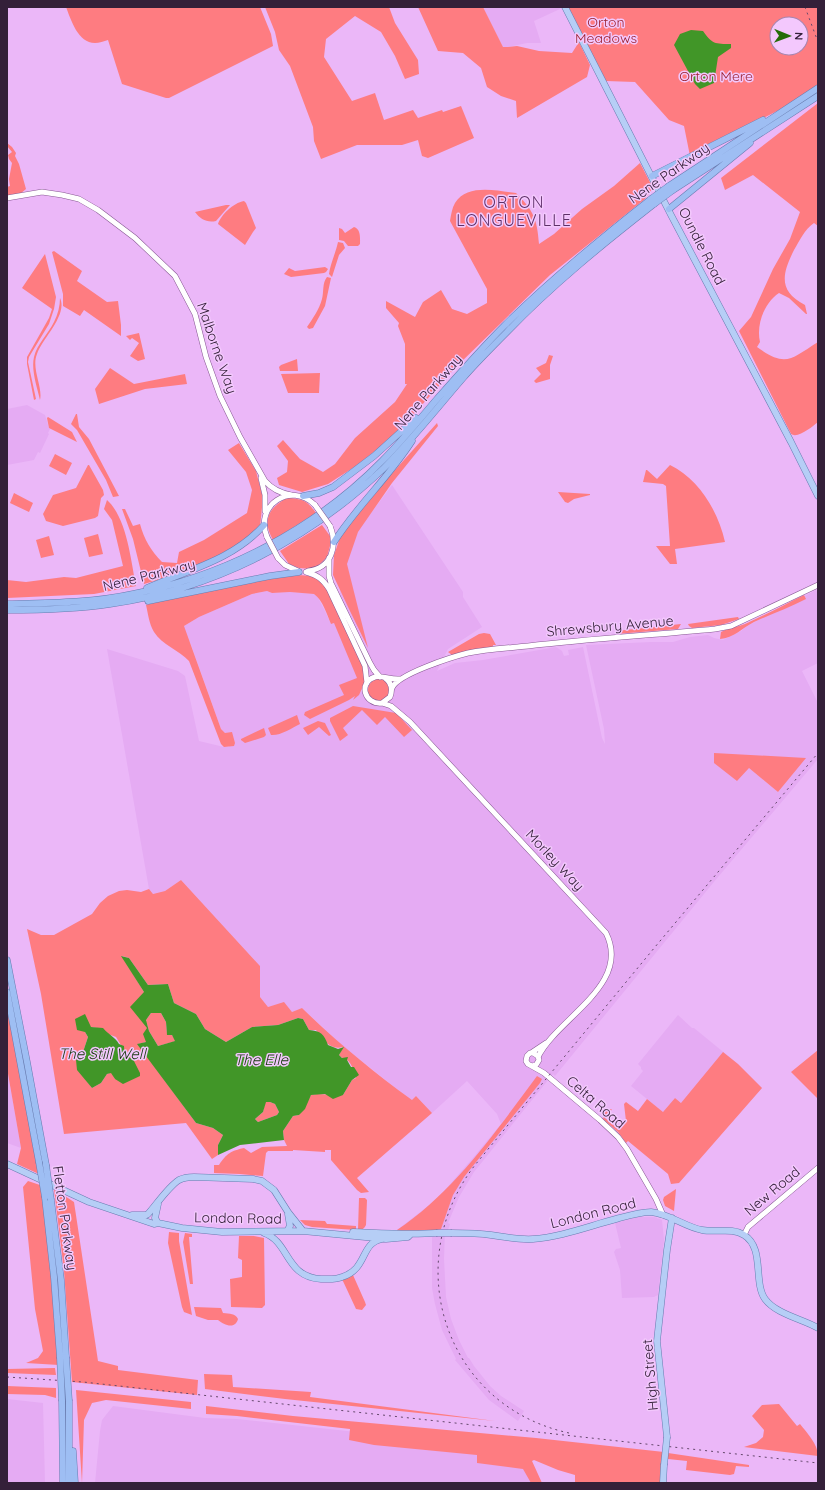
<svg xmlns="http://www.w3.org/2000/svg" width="825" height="1490" font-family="Quicksand,sans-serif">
	<rect width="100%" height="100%" fill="#ebb7f8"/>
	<path fill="#e5abf3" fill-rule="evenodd" d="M483,7H559L560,9L534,21L541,43H527L508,47H503Z
		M27,405L45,415L49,428L50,429L48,433L49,434L40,453L38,452L34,460L7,465V409Z
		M392,485L463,592V597L482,627L448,649L437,671L455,663L483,660L556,647L562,651L564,656L569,655L568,650L583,647L602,738L605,744L604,729L586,645L651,642H673L690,637L708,635L714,638L723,640L741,631L747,626L816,590L818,594V663L802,671L818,703V759L713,883L555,1076L553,1074L474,1172L459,1197L448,1223L450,1224L448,1230H445L444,1259L446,1297L451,1319L459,1340L468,1358H469L474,1366L490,1386L501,1396L524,1411L518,1421L489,1400L455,1360L456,1359L442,1330L435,1304L432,1288V1237H436V1231L397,1230L437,1199L472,1159L501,1124L497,1114L467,1081L432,1113L416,1096L412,1101L344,1047L302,1008L292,1012L284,1003L268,1007L260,997V966L181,880L165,891L153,894L149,889L107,649L178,671L185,676L199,741L224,747H229L225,733L221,729L190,642L177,636L184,626L199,617L252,594L267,591L272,593L290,592L314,594L317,596L324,609L331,624L334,623L346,561L356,533ZM805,758L778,792L749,768Z
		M678,1015L692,1028H694L738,1064L762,1088L721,1134L675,1098L663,1112L631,1086L643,1071L641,1069V1067L638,1064Z
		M7,1068L21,1148L7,1143Z
		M639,1217H654L662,1220L664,1240L658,1295L654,1297L622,1298L620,1270L614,1252L616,1249L621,1248L615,1223Z
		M7,1399L43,1403L45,1483H7Z
		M113,1406L205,1418L237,1419L356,1432L526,1463L539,1483H95L100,1431L102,1420Z"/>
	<path fill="#fe7c81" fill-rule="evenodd" d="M66,7H260L271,34L273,46L169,98H166L122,84L108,40C104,41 99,43 95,43C78,43 71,20 66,7Z
		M265,7H389L395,23L418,60L419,74L405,79L395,56L381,32L355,16L326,39L324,57L352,101L375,93L384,120L413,110L418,118L442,110L443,112L461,106L474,138L428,158L422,156L418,140L402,145H357L321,159L314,141L313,127L290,66L279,50L275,32Z
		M418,7H483L503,47H508L517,46L539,51L572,53L579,42L590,65L587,77L517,118L516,101L501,96L487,87L481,68L463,53L438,51Z
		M568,7H818V86L779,110L690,156L684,126L669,120L635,82L606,81ZM777,24H801V48H777Z
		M818,103V226L814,223C804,230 800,240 794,250C782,274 778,291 805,305L807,314H806L789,298L779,293C764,303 756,325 760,342L757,347C786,368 791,359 818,342V422C813,426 798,439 791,434C791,433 788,428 788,428L739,331L751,317L773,269L790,239L800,212L753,175L725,190L721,178Z
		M7,143L12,147L16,153L15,156L19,164L26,189L20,194L7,197V187L10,186L9,179L12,163L9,159L8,155L12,152L7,146Z
		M640,163L653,188L645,199L550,275L455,368L395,435L356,466L328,484L302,492L279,485L277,478L287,472L288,461L277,446L283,440L300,459L323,472L335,464L355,438L395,402L407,384H405V344L398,326L399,323L386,308V301L415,317L423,302L441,290L452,309L467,314L487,303V289L450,221C451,215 452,208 455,203C467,183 498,191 516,193C534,211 537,219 539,244L554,234L582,209L614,186Z
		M244,201L246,203L256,228L253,232L245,245L218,224C221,215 233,203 244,201Z
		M226,205H230L216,221C207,223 200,219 195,212Z
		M354,227C361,229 360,238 360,244L358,246H348L344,241L339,240V228L342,229L345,233Z
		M338,242L343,243L345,248L339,255L332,277L329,274C330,265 336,252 338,242Z
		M54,251L82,271L77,281L107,302L118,301L121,325V336L84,310L80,316L63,306V294L52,252Z
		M45,254L56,297L54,309L49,324L29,357L28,362L36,399L34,400L27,364V357L49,318L52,309L22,288Z
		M325,267L328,269L326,272L324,273L291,277L284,274L289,268L295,271Z
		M327,277L331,278L325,306L313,328L309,329L307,327C313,318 319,310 322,299C324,292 322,283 327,277Z
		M60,298C68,315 42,339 37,354C31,368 43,387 40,400C37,387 31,370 34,357C37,344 48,334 54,322C58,314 60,306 60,298Z
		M139,333L145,359L138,361L130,356L139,343L132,338L130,340L126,336Z
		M549,355L553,356L550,365V379L536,383L534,381L541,374L536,368L546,363Z
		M297,359L298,371H280L279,367L281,365Z
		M110,368L134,384L185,374L187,384L145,389L99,404L95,389Z
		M320,373L319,393H288L281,374Z
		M76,414H77L79,427L89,439L119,496L113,497L106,480L77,430L71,424Z
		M48,417L72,432L77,442L49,428L47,418Z
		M437,423L438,426L392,483L358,532L347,564L368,648L349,609L333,575L334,555L341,535L387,479Z
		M239,443L256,471L263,498L260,527L235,546L189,571L144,584L133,539L122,509H125L133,526L140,524C144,539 151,551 162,562L177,563L179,552L204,540L247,513L252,490L246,472L228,450Z
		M55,454L72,463L66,475L49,466Z
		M88,465H89L103,490L104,495L101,498L98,516L95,518L63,526L46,521L43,514L53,495L76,488Z
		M670,465C699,479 718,511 725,542L675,549L677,564H670L656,546H670L666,486L663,484L643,482L646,470H647L657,479Z
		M558,492L590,494V495L574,499L568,503L565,502Z
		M14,493L33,503L29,512L10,503Z
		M287,498C303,499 307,500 316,513L273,540C262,521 268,508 287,498Z
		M107,500C127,518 131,561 136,586L94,594L7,598V580L26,582L64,577L76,578L123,566L112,520L104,509Z
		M322,525L330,536V546L327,557L320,564L311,569L299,568L289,564L280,551Z
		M98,534L103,554L89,557L84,538Z
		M49,536L54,555L41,558L36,540Z
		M286,576C299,575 313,574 324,583L364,668V684L359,695L353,700L355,696L349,700L310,719L304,715L305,712L344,695L339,685L357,678L334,623L331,624C327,615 323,600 314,594L290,592L272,593L267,591L252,594L199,617L184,626L221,729L225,733L232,732L235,743L234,746L224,747L221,744L189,661C179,650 162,645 154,632C149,624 148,613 146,605L168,598Z
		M804,595L806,599C789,608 771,614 754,622C742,628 734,638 720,639L721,632C728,628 737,627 745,624C765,615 784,605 804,595Z
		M738,617L739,619L721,625L692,628L689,626L688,624Z
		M681,624L678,629L616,634V631Z
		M484,633L490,634L496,645H493V648L452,655L448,652L479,634Z
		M368 690a11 11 0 1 1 22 0a11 11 0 1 1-22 0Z
		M353,706L396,713L412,730L404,737L385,717L377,725L362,710L343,728L348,735L340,741L330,721V718Z
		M297,715L300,724C292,728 280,736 271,735L268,728Z
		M318,721L325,723L331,735L329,736L319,727L308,735L303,728Z
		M264,728L266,735L264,737L245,743L241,740V739Z
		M714,753L806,758L778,792L749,768L737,781L714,763Z
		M181,880L260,966V997L268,1007L284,1002L292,1012L302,1008C336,1041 373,1072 412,1100L416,1096L432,1113L357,1178L369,1192L361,1193L357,1190L331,1160V1150H325V1152L293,1150V1151H268L266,1153L263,1176L240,1174L214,1173V1165H219C227,1153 231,1151 244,1148L251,1153L262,1147L287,1146L284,1140L283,1131L293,1116L299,1115L311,1095L317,1094L343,1095L352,1080L356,1078C354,1073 352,1063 347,1060C344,1058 342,1059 339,1055L343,1047C330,1051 323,1039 316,1030H309L303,1019L298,1018L278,1025L252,1027L226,1042L205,1029L196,1014L174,1003L168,984L148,985L129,958L122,956L144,992L147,1028L146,1042L138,1044L196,1123L213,1128L223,1135L218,1145V1155L212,1159L186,1123L64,1134L41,994L27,929L41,935H54L92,914L100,903L108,896L119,891L127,890L141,892L149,889L153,894L165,891ZM91,1027L103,1029L108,1034L116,1037L129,1058L115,1079L112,1072L107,1074L101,1083L92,1088L86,1080L76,1060L82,1055L88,1037L85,1032Z
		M7,1005L39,1174L17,1164L21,1148L7,1068Z
		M151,1013H161L166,1022L167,1034L172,1035L176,1041L158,1046L149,1031L146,1020Z
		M818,1050V1099L791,1072Z
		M723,1052L738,1064L762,1088L679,1183L671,1184L668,1174L628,1141L626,1143L618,1132L603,1119L606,1110L611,1109L612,1110L609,1111L605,1118L619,1130L626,1121L624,1104L626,1102L638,1111L647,1099L663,1112L675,1098L681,1103Z
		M537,1076L542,1079L540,1083L464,1177L453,1195L441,1229L436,1230L397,1233V1230C455,1191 496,1131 537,1076Z
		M265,1102H270L275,1104L279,1112L277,1115L258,1122L255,1119L263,1112Z
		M28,1181L40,1185C51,1244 53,1305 59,1365L26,1363L38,1358L43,1351L35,1309L23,1187Z
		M54,1189L74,1202L98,1361L118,1366V1370L198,1380L197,1395L72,1382L64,1271Z
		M676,1189L674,1211L665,1206L663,1200L664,1197Z
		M359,1198H365L367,1200L366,1225C364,1229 362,1230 358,1230Z
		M300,1220L325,1221L327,1224H329L356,1226V1230L312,1227L305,1225Z
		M169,1232L179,1233V1241L192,1315L184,1312L182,1307L168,1243Z
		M185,1233L192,1234V1237H189L193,1284H190L183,1242Z
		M239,1236H254L264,1238L265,1305L262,1308L231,1307L230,1279L242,1277V1260L238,1258Z
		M353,1275L365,1302L366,1305L362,1310L356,1309L342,1279Z
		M194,1307L221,1308L223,1313C230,1314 235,1313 238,1319C235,1330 224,1325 218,1320H208L196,1316Z
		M55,1368L56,1375L7,1373V1369Z
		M204,1374L232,1375L233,1387L311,1392L310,1397L495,1421L285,1399L205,1389Z
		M7,1386L56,1388V1398L45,1395L7,1394Z
		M76,1390L191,1402V1409L106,1400L92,1403L84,1420L82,1483Z
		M779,1404L797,1426L800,1424C807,1433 818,1444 818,1456L744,1447L756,1443L763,1437L764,1430L752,1416L762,1405Z
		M206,1406L293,1416L536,1438L664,1452L660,1483H575V1475L558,1470L534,1460L532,1461L542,1483H531L523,1469L477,1463V1455L374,1445L349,1440L350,1429L237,1416L206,1414Z
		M668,1453L749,1465V1467L736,1466L734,1474L730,1475L686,1470L687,1461L668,1459Z"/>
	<path fill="#419628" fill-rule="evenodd" d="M691,30L703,31C712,44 715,44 731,44V48L718,57L714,83L700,89L695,84L674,45L680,34Z
		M121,956L129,958L148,985L168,984L174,1003L196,1014L205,1029L226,1042L252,1027L278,1025L298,1018L303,1019L309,1030C321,1031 324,1034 328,1045L338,1049L344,1047L339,1055L342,1058L348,1057L347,1060L351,1067H354L359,1075L352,1080L343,1095L333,1099L325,1094L311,1095L305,1109L299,1115L293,1116L283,1131L284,1140L240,1145L218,1155V1145L223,1135L213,1128L196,1123L137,1044L146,1042L143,1034L147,1028L130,1007L144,992ZM151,1013H161L166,1022L167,1035H172L175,1041L158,1046L149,1031L146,1020ZM266,1102H270L275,1104L279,1112L277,1115L258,1122L255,1119L263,1112Z
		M85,1014L91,1027L103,1028C109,1035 115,1037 119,1044L124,1046C124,1053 127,1057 133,1059L140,1073V1076L123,1084L115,1079L111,1073L107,1074L101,1083L92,1088L77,1070L76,1060L82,1055L88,1037L85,1032L77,1030L75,1019Z"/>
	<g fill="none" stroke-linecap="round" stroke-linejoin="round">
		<g stroke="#875893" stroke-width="6">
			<path id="tertiary" d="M7,198L42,192L62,195L79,199L98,210L135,238L175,276L195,314L206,357L220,396L240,437L265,481C272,489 280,493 291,495
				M261,478L265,495V511
				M267,537C254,505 291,481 315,505
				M278,558L285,565L298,571
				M329,558V576L331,583L370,663L374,670L380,677
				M308,571C332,568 338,546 330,526
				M306,572C317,575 323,579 329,589L365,666L367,683
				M385,678C392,683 393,689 390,697L382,703C364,705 358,682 375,677C381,675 391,680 400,679
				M392,688C398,674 452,657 468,653C487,649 508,648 528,646C590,639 653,635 715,629L731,626L818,585
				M382,703L391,706L410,722L606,933C632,985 557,1018 538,1057
				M531,1053L546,1043
				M532,1066L536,1065L539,1060L538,1056L533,1053H530L527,1056L526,1061L528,1064L544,1073L600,1120L618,1137L627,1149L656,1199L663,1215
				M744,1235L748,1227L818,1168"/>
		</g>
		<g stroke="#697cb0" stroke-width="7">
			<path id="primary" d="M565,7L671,215L791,442L818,496
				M7,1164L89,1202L154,1224L158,1223L182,1228L222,1232L303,1231L386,1239L408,1237L410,1235
				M132,1215H146L148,1214C157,1204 168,1187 179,1180C183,1178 189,1177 194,1177L253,1179L262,1181L274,1190L288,1212L303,1231
				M158,1223L155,1218L158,1204
				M287,1231L290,1226L288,1214
				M353,1232C381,1233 408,1235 436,1233
				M264,1233C290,1242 285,1277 321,1279C328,1279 335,1280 342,1277C368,1269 360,1243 382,1239
				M452,1233C465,1233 478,1233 491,1235C505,1237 519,1240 533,1239C561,1237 589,1226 616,1219C627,1216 640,1212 651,1212C670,1214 685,1227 702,1230C716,1233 732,1227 744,1235C765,1248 753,1282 765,1299C776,1314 802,1319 818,1328
				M667,1437L657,1341L667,1250L672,1218
				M663,1483L664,1465"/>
		</g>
		<g stroke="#697cb0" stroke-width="7">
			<path id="trunk" d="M652,176L763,120
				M669,186L818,88
				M673,190L818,96
				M669,209L750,143
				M303,496L319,493L333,487L374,456L416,418
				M334,542C357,506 389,477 412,441
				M147,588C188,570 233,560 264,525
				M148,601L270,576L299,572
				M7,604C49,603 92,603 133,594C227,575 315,529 382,461C401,442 419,420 437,399C459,374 481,349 504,326C550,280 600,239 651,199
				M7,610C41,610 76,609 110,604C214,589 309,540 384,468C412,440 437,408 463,378C477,362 492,347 507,332C552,285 603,244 654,204
				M7,960L27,1062L46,1165
				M7,992L39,1162
				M45,1197L54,1277L60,1357
				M51,1200L61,1280L66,1357
				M62,1401L63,1483
				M69,1401V1483
				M73,1451L75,1483"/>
		</g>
		<use href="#tertiary" stroke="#fff" stroke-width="5"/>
		<use href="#primary" stroke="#b6cef6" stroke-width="6"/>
		<use href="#trunk" stroke="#9ebef3" stroke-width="6"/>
		<path stroke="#64486b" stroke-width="1" stroke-dasharray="2 4" stroke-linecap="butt" d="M805,7L818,42
			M7,1377L83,1382L818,1463
			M569,1433C445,1406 399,1264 475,1165L655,947L818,753"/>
		<g stroke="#875893" stroke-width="6" stroke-linecap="butt">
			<path id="tertiary-bridge" d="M315,505L330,526
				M267,537L278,558"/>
		</g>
		<g stroke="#697cb0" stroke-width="7" stroke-linecap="butt">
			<path id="primary-bridge" d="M436,1233H452
				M664,1465L667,1437"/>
		</g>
		<g stroke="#697cb0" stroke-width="7" stroke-linecap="butt">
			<path id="trunk-bridge" d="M651,199L669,186
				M654,204L673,190
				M39,1162L45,1197
				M46,1165L51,1200
				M60,1357L62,1401
				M66,1357L69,1401"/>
		</g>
		<use href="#tertiary-bridge" stroke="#fff" stroke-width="5"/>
		<use href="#primary-bridge" stroke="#b6cef6" stroke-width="6"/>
		<use href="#trunk-bridge" stroke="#9ebef3" stroke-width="6"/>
	</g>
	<g text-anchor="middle" stroke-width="3" stroke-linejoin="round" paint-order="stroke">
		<g font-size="14" fill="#9c2231" stroke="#f3c8fd">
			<text x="606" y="27">Orton<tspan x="606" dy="16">Meadows</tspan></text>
			<text x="716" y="81">Orton Mere</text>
		</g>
		<g font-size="14" fill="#342039" stroke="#f3c8fd">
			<text transform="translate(669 173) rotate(-35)" y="5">Nene Parkway</text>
			<text transform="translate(702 246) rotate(63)" y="5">Oundle Road</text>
			<text transform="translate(217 348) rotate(71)" y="5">Malborne Way</text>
			<text transform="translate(428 392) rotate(-49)" y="5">Nene Parkway</text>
			<text transform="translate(149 575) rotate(-14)" y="5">Nene Parkway</text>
			<text transform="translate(610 626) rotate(-5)" y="5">Shrewsbury Avenue</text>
			<text transform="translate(555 860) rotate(47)" y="5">Morley Way</text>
			<text transform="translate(596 1102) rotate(41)" y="5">Celta Road</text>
			<text transform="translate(772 1191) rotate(-40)" y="5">New Road</text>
			<text transform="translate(593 1213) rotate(-14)" y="5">London Road</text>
			<text transform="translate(65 1218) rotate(82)" y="5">Fletton Parkway</text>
			<text transform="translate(238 1218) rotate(1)" y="5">London Road</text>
			<text transform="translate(650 1375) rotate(-95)" y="5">High Street</text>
		</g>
		<g font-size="15" font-style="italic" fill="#17390e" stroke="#f3c8fd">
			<text x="102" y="1059">The Still Well</text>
			<text x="261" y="1065">The Elle</text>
		</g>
		<g font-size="16" letter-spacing="1" fill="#5d3068" stroke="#f3c8fd">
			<text x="514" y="208">ORTON<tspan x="514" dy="18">LONGUEVILLE</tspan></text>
		</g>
	</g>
	<rect width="825" height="1490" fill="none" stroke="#342039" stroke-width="16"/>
	<g transform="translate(789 36) rotate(91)"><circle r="19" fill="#f3c8fd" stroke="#a785af"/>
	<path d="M0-3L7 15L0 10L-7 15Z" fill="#246c09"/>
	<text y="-6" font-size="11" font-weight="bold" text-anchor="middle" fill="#342039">N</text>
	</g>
</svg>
